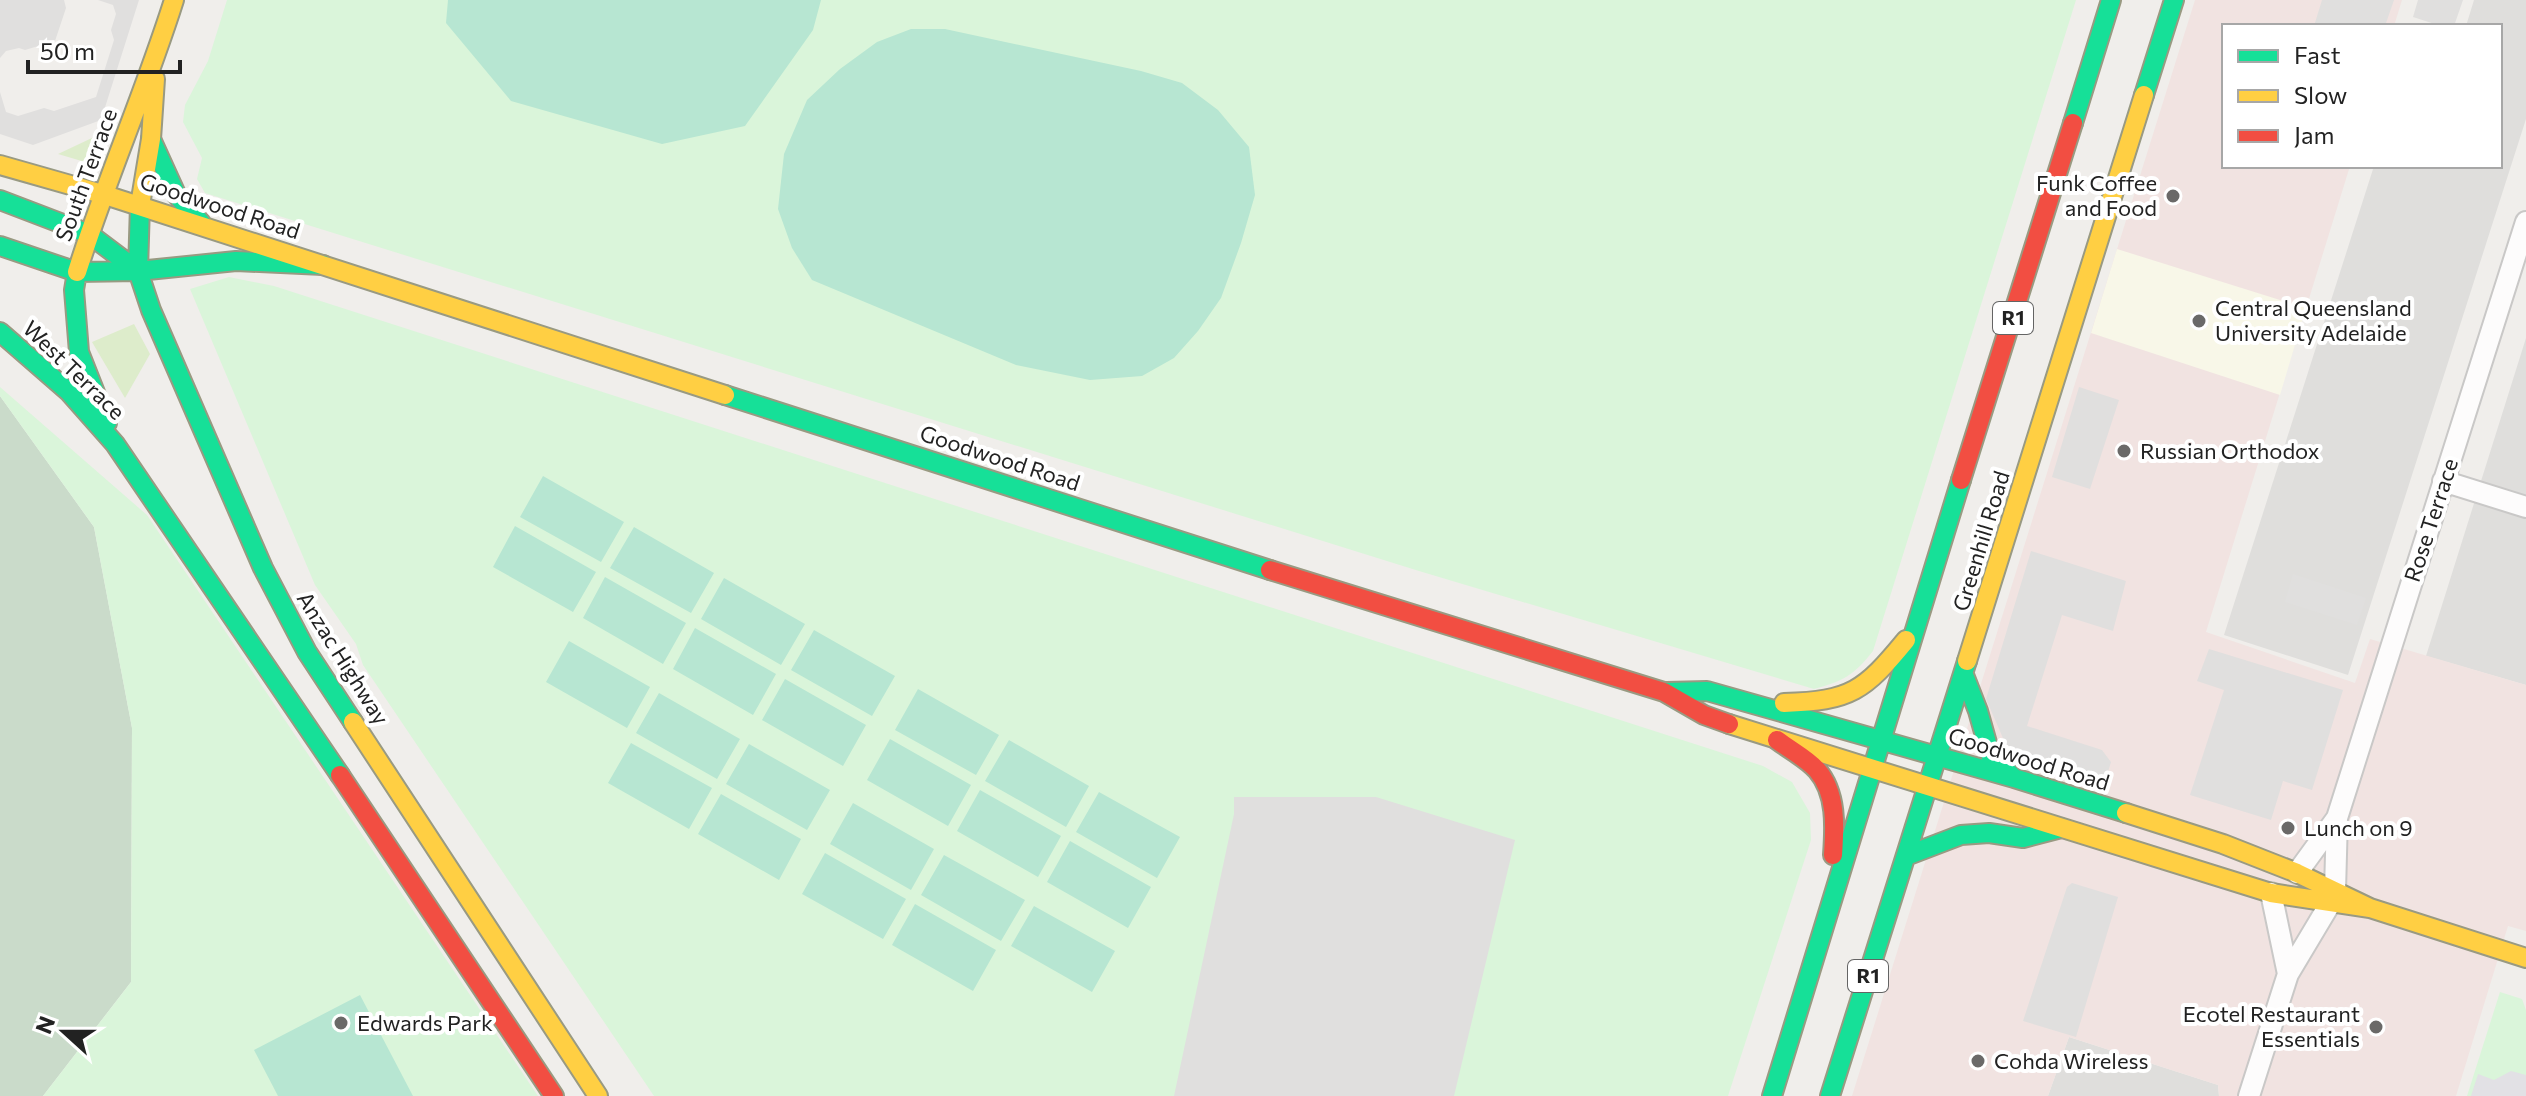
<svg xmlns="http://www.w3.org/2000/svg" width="2526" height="1096" font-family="Commissioner,sans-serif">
	<rect width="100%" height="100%" fill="#f0eeeb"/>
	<path fill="#dfdedc" d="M2474,0H2526V119L2348,675L2224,635L2374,166H2500V26H2466Z
		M2526,338V685L2426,656Z
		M2069,1037L2218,1085L2219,1096H2048Z"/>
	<path fill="#f1e3e1" d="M2195,0H2402L2394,26H2224V166H2350L2206,632L2355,683L2370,639L2526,685V931L2508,926L2456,1096H2219L2218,1085L2069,1037L2048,1096H1852Z"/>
	<path fill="#f8f7e8" d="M2117,249L2306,308L2280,395L2091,333Z"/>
	<path fill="#ddeccb" d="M94,137L85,162L58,154Z
		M134,324L150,354L125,398L92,342Z"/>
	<path fill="#cadbca" d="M0,396L94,527L132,728L131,982L43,1096H0Z"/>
	<path fill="#daf5da" d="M227,0H2076L1873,651C1854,675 1844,681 1814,689L1419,571L205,193L197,179L202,158L183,122L185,105L208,61Z
		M229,277L274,286L1763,766L1792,782L1810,813L1811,840L1728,1096H654L363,665L356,644L315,585L190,289Z
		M0,387L147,515L538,1096H43L131,982L132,728L94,527L0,396Z
		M2500,992L2522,999L2526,1010V1096H2467Z"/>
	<path fill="#b7e6d2" d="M448,0H821L813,30L745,126L662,144L511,101L446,23Z
		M911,29H945L1141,71L1182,83L1218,110L1249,147L1255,195L1241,243L1221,298L1198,331L1174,358L1142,376L1090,380L1016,365L812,280L792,248L778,209L784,154L807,100L840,69L877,42Z
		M543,476L624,522L601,562L520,517Z
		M515,526L596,572L573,612L493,567Z
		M634,527L714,573L691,613L610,568Z
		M605,577L686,623L663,664L583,618Z
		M724,578L805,624L781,665L701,619Z
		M695,628L776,674L753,715L673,669Z
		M814,630L895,676L872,716L791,670Z
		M569,641L650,687L627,728L546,682Z
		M785,679L866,725L843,766L762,720Z
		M918,689L999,735L976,775L895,730Z
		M659,693L740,739L717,779L636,733Z
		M890,739L971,785L948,826L867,780Z
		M1009,740L1089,786L1066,827L985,781Z
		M631,743L712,788L689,829L608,783Z
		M749,744L830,790L807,830L726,784Z
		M980,790L1061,836L1038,877L957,831Z
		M1099,792L1180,837L1157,878L1076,832Z
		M721,794L801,839L779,880L698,834Z
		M853,803L934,849L911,890L830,844Z
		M1070,841L1151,887L1128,928L1047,882Z
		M825,853L906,899L883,939L802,894Z
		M944,855L1025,900L1001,941L921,895Z
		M915,904L996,950L973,991L892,945Z
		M1034,906L1115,951L1092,992L1011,946Z
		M360,995L413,1096H278L254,1050Z"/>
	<path fill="#e0dfde" d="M0,0H64L66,8L55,41L25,50L19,48L6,51L0,58Z
		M98,0H139L101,120L33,145L0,134V92L6,112L18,116L44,108L54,111L96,97L114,40L111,30L116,14L113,5Z
		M2322,0H2394L2385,26H2314Z
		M2418,0H2463L2454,26H2441L2413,17Z
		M2079,387L2119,400L2090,489L2052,477Z
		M2031,551L2126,581L2113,631L2062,615L2027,726L2102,750L2111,762L2104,785L2038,764L2006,745L1986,699Z
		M2293,574L2366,598L2357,625L2285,602Z
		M2209,649L2343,690L2312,790L2283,781L2271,820L2190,795L2224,690L2197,681Z
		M1234,797H1376L1515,840L1454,1096H1174L1234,814Z
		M2072,883L2118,897L2076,1037L2023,1021L2067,887Z"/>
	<path fill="#e2e1e5" d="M2511,1071L2526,1075V1096H2471L2478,1074L2494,1080Z"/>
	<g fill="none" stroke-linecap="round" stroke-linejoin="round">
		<g stroke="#c9c8c7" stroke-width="24">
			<path id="street" d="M2443,481L2526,507
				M2297,873L2337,818
				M2335,891L2337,818L2526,222
				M2271,893L2288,974
				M2249,1096L2288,974L2331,902"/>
		</g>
		<g stroke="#999a82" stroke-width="22">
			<path id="fast" d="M2144,95L2174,0
				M2073,123L2111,0
				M151,139L176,194L201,223
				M0,200L89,234L138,271
				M140,205L138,271L151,310L263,568L307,652L353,722
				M0,246L77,272L138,271L236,261L323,265
				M77,272L74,290L79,352L107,423
				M0,332L69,392L115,444L340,775
				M725,395L1270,570
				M1964,675L1978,711L1991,757L2014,778
				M1667,692L1707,691L2014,778L2126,813
				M1906,856L1961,835L1989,833L2023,838L2061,828
				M1772,1096L1961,480
				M1830,1096L1967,661"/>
		</g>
		<g stroke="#999a82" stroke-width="22">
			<path id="slow" d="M0,165L102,194
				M102,194L725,395
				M140,205L151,139L155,79
				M77,272C106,180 145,92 174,0
				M1967,661L2144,95
				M1784,703C1851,701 1864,691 1906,640
				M353,722L598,1096
				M1729,724L2271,893L2370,908
				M2126,813L2223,844L2297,873L2370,908L2526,958"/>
		</g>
		<g stroke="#999a82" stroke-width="22">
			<path id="jam" d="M1961,480L2073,123
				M1270,570L1664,692L1704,715L1729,724
				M1777,740C1790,750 1806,758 1817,770C1837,793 1835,827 1833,855
				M340,775L554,1096"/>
		</g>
		<use href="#street" stroke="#fdfcfc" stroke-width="20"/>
		<use href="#fast" stroke="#16e098" stroke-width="18"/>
		<use href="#slow" stroke="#ffcf43" stroke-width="18"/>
		<use href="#jam" stroke="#f24e42" stroke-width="18"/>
	</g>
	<g fill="#6a6968" stroke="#fff" stroke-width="3">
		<circle cx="2173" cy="196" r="8"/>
		<circle cx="2199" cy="321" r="8"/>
		<circle cx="2124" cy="451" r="8"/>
		<circle cx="2288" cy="828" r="8"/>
		<circle cx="341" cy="1023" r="8"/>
		<circle cx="2376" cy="1027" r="8"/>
		<circle cx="1978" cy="1061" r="8"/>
	</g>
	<g text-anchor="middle" stroke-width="8" stroke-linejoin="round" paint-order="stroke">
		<g fill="#fff" stroke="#646464" stroke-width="2">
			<rect x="1993" y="302" width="40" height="32" rx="6"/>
			<rect x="1848" y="960" width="40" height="32" rx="6"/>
		</g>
		<g font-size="20" font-weight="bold" fill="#222">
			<text x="2013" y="325">R1</text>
			<text x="1868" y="983">R1</text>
		</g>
		<g font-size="22" fill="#222" stroke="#fff">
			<text transform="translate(86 175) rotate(-70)" y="8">South Terrace</text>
			<text transform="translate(220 206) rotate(18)" y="8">Goodwood Road</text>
			<text transform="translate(74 370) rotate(44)" y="8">West Terrace</text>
			<text transform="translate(1000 458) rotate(18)" y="8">Goodwood Road</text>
			<text transform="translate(2431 520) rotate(-72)" y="8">Rose Terrace</text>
			<text transform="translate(1981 541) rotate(-73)" y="8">Greenhill Road</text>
			<text transform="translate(343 658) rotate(58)" y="8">Anzac Highway</text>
			<text transform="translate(2029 759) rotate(17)" y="8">Goodwood Road</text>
		</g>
		<g font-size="22" fill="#222" stroke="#fff" text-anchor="start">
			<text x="2157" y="191" text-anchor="end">Funk Coffee<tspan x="2157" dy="25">and Food</tspan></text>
			<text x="2215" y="316">Central Queensland<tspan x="2215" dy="25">University Adelaide</tspan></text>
			<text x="2140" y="459">Russian Orthodox</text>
			<text x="2304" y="836">Lunch on 9</text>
			<text x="2360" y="1022" text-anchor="end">Ecotel Restaurant<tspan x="2360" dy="25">Essentials</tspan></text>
			<text x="357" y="1031">Edwards Park</text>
			<text x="1994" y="1069">Cohda Wireless</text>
		</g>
	</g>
	<rect x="2222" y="24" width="280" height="144" fill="#ffffff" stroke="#a7a7a7" stroke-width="2"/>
	<rect x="2238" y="50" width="40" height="12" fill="#16e098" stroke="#a7a7a7" stroke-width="2"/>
	<text x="2294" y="64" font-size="24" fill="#222222">Fast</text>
	<rect x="2238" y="90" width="40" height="12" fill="#ffcf43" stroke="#a7a7a7" stroke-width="2"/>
	<text x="2294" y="104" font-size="24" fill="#222222">Slow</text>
	<rect x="2238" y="130" width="40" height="12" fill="#f24e42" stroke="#a7a7a7" stroke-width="2"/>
	<text x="2294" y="144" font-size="24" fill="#222222">Jam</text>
	<g transform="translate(64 1032) rotate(291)" stroke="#ffffff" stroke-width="6" paint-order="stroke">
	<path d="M0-6L14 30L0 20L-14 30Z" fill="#222222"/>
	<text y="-12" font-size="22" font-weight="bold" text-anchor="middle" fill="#222222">N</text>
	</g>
	<path d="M28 60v12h152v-12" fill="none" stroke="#222222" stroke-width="4"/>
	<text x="40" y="60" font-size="24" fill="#222222" stroke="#ffffff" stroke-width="6" paint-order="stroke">50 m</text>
</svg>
